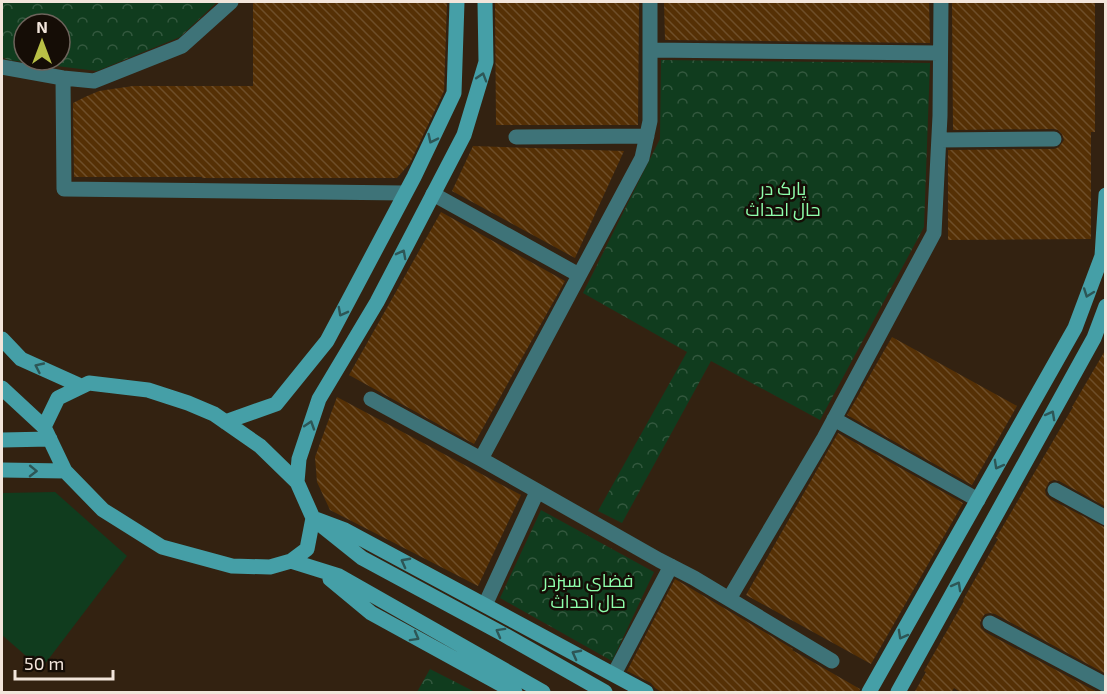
<svg xmlns="http://www.w3.org/2000/svg" width="1107" height="694" font-family="'Exo 2',Cairo,sans-serif">
	<defs>
		<pattern id="park-crowns" width="20" height="18" patternUnits="userSpaceOnUse" patternTransform="scale(1.5)"><rect width="20" height="18" fill="#103c1e"/><path d="M2 6a3 3 0 1 1 6 0M12 15a3 3 0 1 1 6 0" fill="none" stroke="#33583e"/></pattern>
		<pattern id="building-back-hatch" width="6" height="6" patternUnits="userSpaceOnUse" patternTransform="scale(1.5)"><rect width="6" height="6" fill="#553005"/><path d="M-1 5l2 2M0 0l6 6M5-1l2 2" fill="none" stroke="#6e4e29"/></pattern>
	</defs>
	<rect width="100%" height="100%" fill="#321"/>
	<path fill="#103c1e" d="M55,492L127,556L41,669L2,635V493Z"/>
	<path fill="url(#park-crowns)" fill-rule="evenodd" d="M2,2H217L180,37L97,71L8,60L2,57ZM24,24H60V60H24Z
		M661,60L930,63L924,227L820,420L711,361L622,523L598,511L687,352L583,293L660,139Z
		M541,510L654,572L612,661L500,598Z
		M430,669L475,692H417Z"/>
	<path fill="url(#building-back-hatch)" d="M253,2H447L444,91L410,163L397,178H202V177H74L73,103L85,97L99,91L133,86H253Z
		M495,2H639L638,125H496Z
		M664,2H929L930,43L665,40Z
		M952,2H1095V132H1091V239L948,240V150L1054,149L1059,147L1064,140L1062,134L1058,130L1054,129L953,130Z
		M473,146L624,151L575,258L452,191Z
		M441,212L565,281L474,444L349,375Z
		M892,337L1017,406L972,485L847,415Z
		M1106,349V507L1059,481L1054,480L1049,482L1045,490L1046,495L1050,499L1106,528V674L995,614L990,613L985,614L982,618L980,623L981,628L985,632L1099,693H962L954,688L951,693H914L926,672L924,671L964,601L963,600L998,539L996,538L1073,407H1072Z
		M337,397L521,495L478,586L330,510L317,482L315,457Z
		M838,433L963,503L871,664L746,595Z
		M675,579L793,649L792,650L860,689L859,693H663L655,688L651,683L627,671Z"/>
	<g fill="none" stroke-linecap="round" stroke-linejoin="round">
		<path stroke="#3e7378" stroke-width="15" d="M650,50L940,53
			M2,67L63,78L94,81L182,46L231,2
			M63,78L64,189L405,193
			M516,137L647,136
			M939,140L1054,139
			M433,194L579,275
			M371,399L481,459L659,560L694,578L832,661
			M834,419L978,500
			M481,459L642,158L650,121V2
			M1055,490L1106,518
			M729,599L824,438L934,233L940,116L941,2
			M485,605L537,492
			M990,623L1106,685
			M614,674L671,566"/>
		<path stroke="#459fa7" stroke-width="15" d="M2,339L21,359L81,386
			M89,383L148,390L188,403L214,414L260,446L297,482L313,518L307,549L291,561L270,567L232,566L162,547L103,510L65,471L44,427L58,398Z
			M2,388L44,427
			M225,422L276,404L327,341L414,177L454,93L457,2
			M2,440L50,439
			M2,470L65,471
			M297,482L299,459L319,399L377,302L464,135L486,62L485,2
			M313,518L345,530L646,692
			M322,526L362,558L501,633L605,692
			M291,561L339,576L543,692
			M330,579L371,613L515,692
			M869,692L1075,328L1102,256L1106,195
			M898,692L1094,338L1106,306"/>
	</g>
	<defs><path id="oneway-chevron" d="M-2-3.5L2.5 0L-2 3.5" fill="none" stroke-width="1.6" stroke-linecap="round" stroke-linejoin="round" transform="scale(1.5)"/></defs>
	<g stroke="#2d5656">
		<use href="#oneway-chevron" transform="translate(482 77) rotate(-73)"/>
		<use href="#oneway-chevron" transform="translate(432 139) rotate(116)"/>
		<use href="#oneway-chevron" transform="translate(402 254) rotate(-62)"/>
		<use href="#oneway-chevron" transform="translate(1088 293) rotate(110)"/>
		<use href="#oneway-chevron" transform="translate(342 312) rotate(118)"/>
		<use href="#oneway-chevron" transform="translate(39 367) rotate(-155)"/>
		<use href="#oneway-chevron" transform="translate(1051 415) rotate(-61)"/>
		<use href="#oneway-chevron" transform="translate(310 425) rotate(-72)"/>
		<use href="#oneway-chevron" transform="translate(998 465) rotate(119)"/>
		<use href="#oneway-chevron" transform="translate(33 471) rotate(1)"/>
		<use href="#oneway-chevron" transform="translate(405 562) rotate(-152)"/>
		<use href="#oneway-chevron" transform="translate(957 586) rotate(-61)"/>
		<use href="#oneway-chevron" transform="translate(500 632) rotate(-151)"/>
		<use href="#oneway-chevron" transform="translate(902 635) rotate(119)"/>
		<use href="#oneway-chevron" transform="translate(415 637) rotate(29)"/>
		<use href="#oneway-chevron" transform="translate(576 654) rotate(-152)"/>
	</g>
	<g text-anchor="middle" stroke-width="5" stroke-linejoin="round" paint-order="stroke">
		<g font-size="18" fill="#8effab" stroke="#150d06">
			<text x="783" y="195">پارک در<tspan x="783" dy="21">حال احداث</tspan></text>
			<text x="588" y="587">فضای سبزدر<tspan x="588" dy="21">حال احداث</tspan></text>
		</g>
	</g>
	<rect width="1107" height="694" fill="none" stroke="#f2e5db" stroke-width="6"/>
	<g transform="translate(42 42)"><circle r="28" fill="#150d06" stroke="#6d635b" stroke-width="1.5"/>
	<path d="M0-4.5L10 22L0 15L-10 22Z" fill="#b9c046"/>
	<text y="-9" font-size="16" font-weight="bold" text-anchor="middle" fill="#f2e5db">N</text>
	</g>
	<path d="M15 670v9h98v-9" fill="none" stroke="#f2e5db" stroke-width="3"/>
	<text x="24" y="670" font-size="18" fill="#f2e5db" stroke="#150d06" stroke-width="4.5" paint-order="stroke">50 m</text>
</svg>
